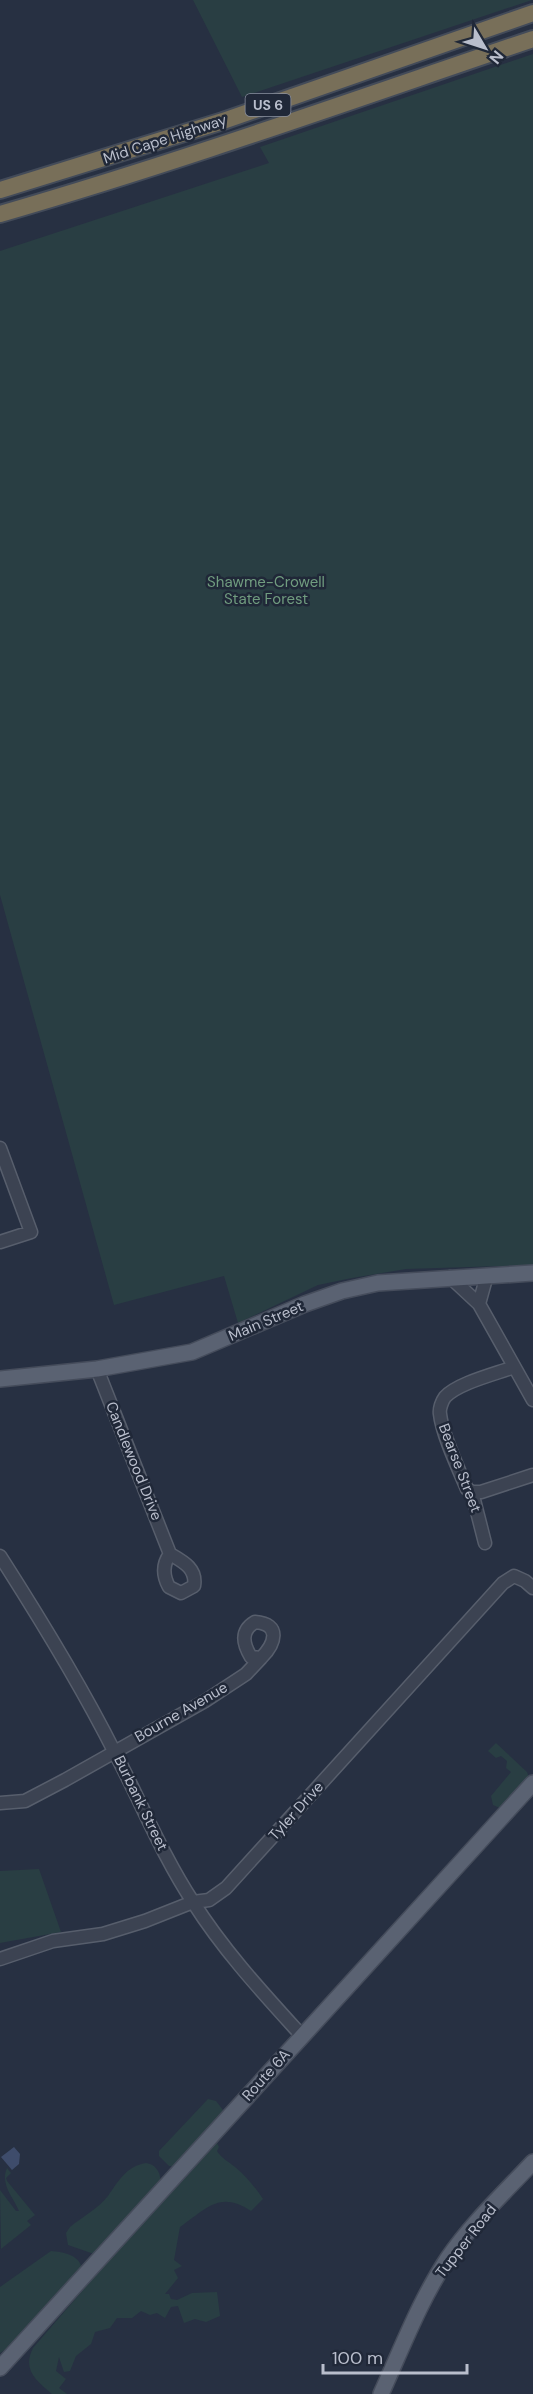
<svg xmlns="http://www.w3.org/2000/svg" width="533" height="2394" font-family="'DM Sans',sans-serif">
	<rect width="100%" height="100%" fill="#273042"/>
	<path fill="#293e43" d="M193,0H532L242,97Z
		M533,54V1265L406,1269L352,1278L318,1285L238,1323L224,1276L114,1305L0,895V251L269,163L260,147Z
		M496,1743L527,1772L529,1778L500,1808L493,1805L491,1796L511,1772L506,1768L507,1761L501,1756L496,1758L488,1751Z
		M39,1869L61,1932L0,1943V1871Z
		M208,2099L216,2101L223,2110L221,2115L175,2166H169L159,2156V2151Z
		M217,2143L219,2147L217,2151C221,2158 228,2161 235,2167C246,2176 255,2187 263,2199L251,2211C220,2190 206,2209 180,2227L174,2260L182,2266L174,2270L178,2278L165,2294H169L171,2299L177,2300L192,2293L217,2292L220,2316L206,2322L195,2319L184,2323L178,2306L171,2307L165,2318L157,2313L150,2315L141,2311L132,2318H117L110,2328L95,2332L91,2344L76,2356L70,2371L64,2372L59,2357L56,2371L66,2379L59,2388L67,2394H52C36,2380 22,2370 33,2348L96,2275Z
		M146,2163C156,2164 162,2174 160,2184L94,2254L68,2245L66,2233L70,2227C82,2217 99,2208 108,2196C118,2182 126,2166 146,2163Z
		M7,2168L11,2173L6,2178L7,2181L35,2215L27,2221L31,2225L1,2249L0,2190L16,2211H19C13,2196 0,2185 7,2168Z
		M51,2251C63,2252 81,2255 82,2270L11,2346L0,2353V2287Z"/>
	<path fill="#3e4c6b" d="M14,2147L20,2154L19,2164L12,2170L1,2157Z"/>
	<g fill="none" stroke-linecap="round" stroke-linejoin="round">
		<g stroke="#575e6c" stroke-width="15">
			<path id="minor" d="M0,1148L31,1232L0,1242
				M450,1277L479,1304L533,1400
				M479,1304L487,1275
				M97,1369L170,1554C184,1562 197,1569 194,1586L181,1593L169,1587C163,1576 162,1565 170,1554
				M472,1492H481L533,1475
				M485,1543L472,1492L467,1489C459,1470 442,1434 440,1414C439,1409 442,1401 445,1397C458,1383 495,1374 514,1367
				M0,1556C41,1620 81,1685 115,1753C141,1802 162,1855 193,1902C224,1951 263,1993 302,2036
				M255,1622C282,1624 275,1644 261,1658L251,1657C243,1644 240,1631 255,1622Z
				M0,1803L25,1801L65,1780L205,1701L246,1674L261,1658
				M0,1959L53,1941L103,1934L145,1921L193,1902L209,1900L226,1888L503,1583L514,1576L525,1581L533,1588"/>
		</g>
		<g stroke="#454c5b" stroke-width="18">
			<path id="major" d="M0,1379L97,1369L192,1352L305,1304L342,1291L378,1283L533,1273
				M0,2368L533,1783
				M381,2394C402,2348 420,2300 448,2258C472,2223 504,2193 533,2162"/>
		</g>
		<g stroke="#434b59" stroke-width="20">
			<path id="highway" d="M0,190L223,121L533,13
				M0,214C180,162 356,99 533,39"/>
		</g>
		<use href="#minor" stroke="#3c4352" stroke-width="12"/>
		<use href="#major" stroke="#5a6272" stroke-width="15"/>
		<use href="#highway" stroke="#786f59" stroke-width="16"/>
	</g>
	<g text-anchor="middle" stroke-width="5" stroke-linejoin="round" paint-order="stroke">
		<rect fill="#202838" stroke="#8b91a0" stroke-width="1.5" x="245.5" y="94" width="45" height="22" rx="4.5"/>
		<g font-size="14" font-weight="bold" fill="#b9becc">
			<text x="268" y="110">US 6</text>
		</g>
		<g font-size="15" fill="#b9becc" stroke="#202838">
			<text transform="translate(165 139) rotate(-18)" y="5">Mid Cape Highway</text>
			<text transform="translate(266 1321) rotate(-23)" y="5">Main Street</text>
			<text transform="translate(134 1461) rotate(68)" y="5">Candlewood Drive</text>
			<text transform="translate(460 1468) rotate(69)" y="5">Bearse Street</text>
			<text transform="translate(181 1712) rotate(-30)" y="5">Bourne Avenue</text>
			<text transform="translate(141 1803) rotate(64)" y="5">Burbank Street</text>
			<text transform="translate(296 1811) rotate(-48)" y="5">Tyler Drive</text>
			<text transform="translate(266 2075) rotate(-48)" y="5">Route 6A</text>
			<text transform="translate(466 2241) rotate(-52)" y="5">Tupper Road</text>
		</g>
		<g font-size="15" fill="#709c7f" stroke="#202838">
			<text x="266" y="587">Shawme-Crowell<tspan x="266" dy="17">State Forest</tspan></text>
		</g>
	</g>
	<g transform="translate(485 48) rotate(129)" stroke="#202838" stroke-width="4.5" paint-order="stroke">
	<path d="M0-4.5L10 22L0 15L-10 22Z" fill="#b9becc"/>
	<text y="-9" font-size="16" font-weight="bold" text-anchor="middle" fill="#b9becc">N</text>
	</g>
	<path d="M323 2364v9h144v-9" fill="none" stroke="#b9becc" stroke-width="3"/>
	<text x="332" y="2364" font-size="18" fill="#b9becc" stroke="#202838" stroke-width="4.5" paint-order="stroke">100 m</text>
</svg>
